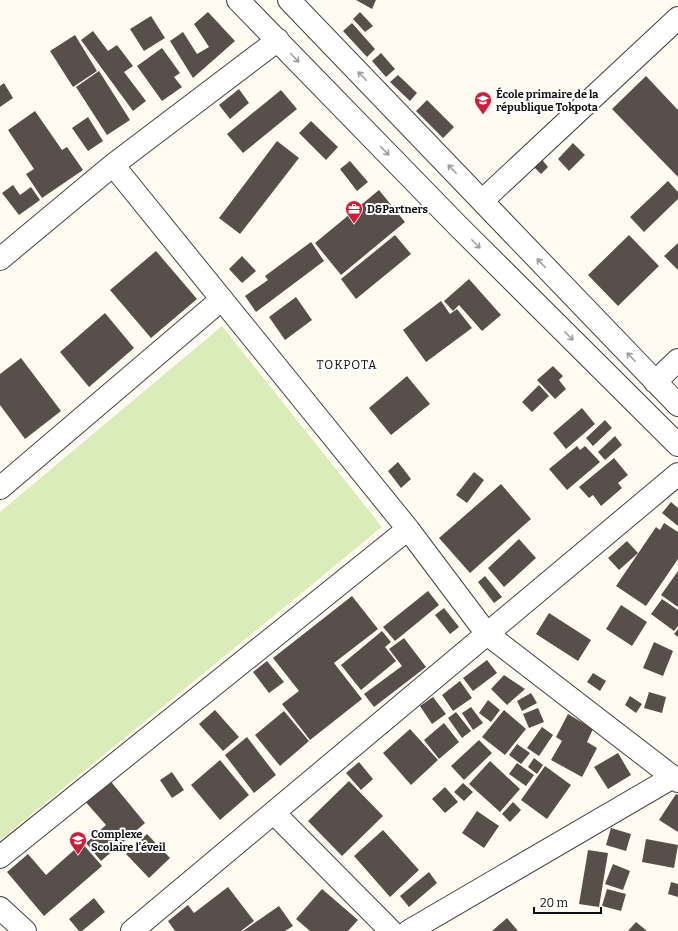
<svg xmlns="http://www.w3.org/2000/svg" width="678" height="931" font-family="Bitter,serif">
	<rect width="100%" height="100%" fill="#fffbf1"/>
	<path fill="#d9ecb9" d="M222,326L382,527L0,840V512Z"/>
	<path fill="#584f4b" d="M356,0H376L372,9Z
		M208,12L235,41L193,78L170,41L183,32L197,54L209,47L194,24Z
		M360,12L373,26L365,32L353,19Z
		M151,16L165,38L144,51L130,29Z
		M352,23L375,49L367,57L343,31Z
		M93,31L108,51L117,45L133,66L124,72L146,101L133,111L81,40Z
		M75,35L97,71L73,87L50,51Z
		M162,48L180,73L174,77L182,87L162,101L137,66Z
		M381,53L395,69L386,77L372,61Z
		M99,71L130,120L107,135L76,87Z
		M398,75L417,93L410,101L390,82Z
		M646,76L678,110V177L612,109Z
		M4,83L13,98L0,107V86Z
		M239,89L249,103L230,119L219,105Z
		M281,90L297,109L243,153L227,134Z
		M427,100L454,127L443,138L416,111Z
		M35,111L62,150L67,147L83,170L42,198L26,174L34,169L8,130Z
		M88,117L103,141L88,151L72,128Z
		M311,121L338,147L326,160L299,133Z
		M277,141L299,158L240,234L219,218Z
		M573,143L585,155L569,171L558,159Z
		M540,157L548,167L541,174L532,165Z
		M350,161L368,182L357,191L340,169Z
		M668,181L678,192V199L644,232L630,217Z
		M13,185L20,195L31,187L40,200L19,215L2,193Z
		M379,190L405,222L341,275L315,243Z
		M395,235L411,254L356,299L341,279Z
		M629,235L659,266L618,306L588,275Z
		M311,242L324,261L256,312L245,296L268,280L265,276Z
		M678,243V270L664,256Z
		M156,251L197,299L151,338L110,290Z
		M242,256L256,271L242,283L229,269Z
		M469,279L501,315L482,331L459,305L453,311L444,301Z
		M296,297L312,320L285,340L269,317Z
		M441,301L450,314L457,309L472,328L426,362L403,330Z
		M105,313L134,348L89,387L60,352Z
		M21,358L61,411L25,439L0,405V374Z
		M553,366L563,376L559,380L566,389L555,399L537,380Z
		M407,376L430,404L391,435L369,408Z
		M539,385L549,396L532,412L522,402Z
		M582,408L595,424L566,449L553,433Z
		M605,420L612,428L593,446L586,438Z
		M615,436L622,445L605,460L598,452Z
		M577,446L580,450L585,446L600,462L567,490L549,469Z
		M614,458L628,475L618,483L622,488L601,506L593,495L589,498L579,487Z
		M398,462L411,479L401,488L388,471Z
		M474,472L484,480L467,503L456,495Z
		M501,484L531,519L470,573L439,538Z
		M671,502L678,508V526L662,513Z
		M664,523L678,532V559L646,606L616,586L656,527L660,530Z
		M519,539L536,558L504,587L488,568Z
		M627,541L638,553L619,570L608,558Z
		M678,571V607L661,595Z
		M485,576L502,597L494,603L478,582Z
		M428,591L439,605L395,641L383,627Z
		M352,596L378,629L334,663L362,699L310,740L282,704L299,691L273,658Z
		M662,599L678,610V626L674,631L651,614Z
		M621,605L647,622L632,646L606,629Z
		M444,608L459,627L450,634L435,615Z
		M549,613L591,640L578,661L536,634Z
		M678,629V637L674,634Z
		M382,631L391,642L385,647L396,661L361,690L341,665Z
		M404,638L426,667L374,707L364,694L402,666L389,649Z
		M654,642L673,651L663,676L643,668Z
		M487,660L497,673L473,691L463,678Z
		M267,661L284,682L269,693L253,672Z
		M593,673L606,681L600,691L587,682Z
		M504,675L525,689L507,705L491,689Z
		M460,681L472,698L453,711L442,695Z
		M649,692L666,697L662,713L644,708Z
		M531,693L537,703L522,711L517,701Z
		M630,696L642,704L636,713L625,705Z
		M433,697L446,714L432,724L420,706Z
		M488,700L500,710L491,722L479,713Z
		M471,707L483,723L473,730L462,713Z
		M538,708L544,722L529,728L523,714Z
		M215,710L239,737L223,751L199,724Z
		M504,710L526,729L505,755L482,737Z
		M284,711L309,741L280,766L255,735Z
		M456,712L471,731L462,738L448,718Z
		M568,714L593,729L587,742L597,748L582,777L551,760L562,741L556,737Z
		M444,723L459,742L439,759L424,740Z
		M542,727L553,735L539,756L527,748Z
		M410,729L438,760L411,785L383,753Z
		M247,737L276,775L254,793L225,755Z
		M479,740L492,753L464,780L451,766Z
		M517,744L530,753L521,764L509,755Z
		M618,753L631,775L608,789L594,767Z
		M534,758L543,765L537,774L528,767Z
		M220,760L249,795L220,820L191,785Z
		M490,761L520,789L500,812L469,784Z
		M359,762L373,779L361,790L346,773Z
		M517,763L534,775L526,786L509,774Z
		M545,766L571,785L547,819L521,800Z
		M172,772L184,790L172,798L160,780Z
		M108,778L145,823L101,861L86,843L106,825L83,799Z
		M349,781L383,816L342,856L308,821Z
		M463,783L473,792L464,801L454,792Z
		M445,787L458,802L445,813L432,799Z
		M676,794L678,795V832L659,820Z
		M513,802L521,810L510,822L502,814Z
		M477,811L499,826L484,848L462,833Z
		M611,828L631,834L626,851L606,845Z
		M383,830L419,870L390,897L354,856Z
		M147,834L170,858L149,878L126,854Z
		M646,839L678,845L674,868L642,862Z
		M82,843L102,866L44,916L7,872L28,854L46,875Z
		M588,850L608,853L599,907L579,904Z
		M613,864L630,871L623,890L605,884Z
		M429,872L437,883L409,907L400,896Z
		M671,882L678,884V897L668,894Z
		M228,887L254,921L241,931H175L168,921L188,905L194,913Z
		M322,889L358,920L348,931H310L296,919Z
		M607,889L626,894L621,911L602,906Z
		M94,898L105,912L82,931H79L69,919Z
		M279,906L293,926L285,931H243Z
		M507,918L518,931H492Z
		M636,922L647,931H628Z"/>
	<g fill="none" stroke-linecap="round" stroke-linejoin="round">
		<g stroke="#424242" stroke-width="24">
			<path id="minor" d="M238,0L457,225L678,445
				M289,0L678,405
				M113,165L408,529L487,634L678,781
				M482,201L678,18
				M0,259L113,165L278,40
				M655,382L678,360
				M0,488L222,299
				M274,813L391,931
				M0,857L408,529
				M0,908L25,931
				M132,931L678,474
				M409,931L673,777"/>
		</g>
		<use href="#minor" stroke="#fff" stroke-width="22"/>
	</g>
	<defs><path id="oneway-shaft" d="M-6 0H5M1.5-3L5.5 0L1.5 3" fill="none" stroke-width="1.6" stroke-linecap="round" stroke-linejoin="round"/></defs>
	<g stroke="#9f9f9f">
		<use href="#oneway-shaft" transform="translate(295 58) rotate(46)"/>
		<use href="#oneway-shaft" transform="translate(362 76) rotate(-134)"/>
		<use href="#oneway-shaft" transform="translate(385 151) rotate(46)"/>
		<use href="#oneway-shaft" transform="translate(452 169) rotate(-134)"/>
		<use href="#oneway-shaft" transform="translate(476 244) rotate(45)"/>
		<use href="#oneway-shaft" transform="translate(541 263) rotate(-134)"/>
		<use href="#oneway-shaft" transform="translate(569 336) rotate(45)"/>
		<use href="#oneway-shaft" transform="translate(631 357) rotate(-134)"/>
	</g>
	<defs>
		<g id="school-pin" transform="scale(0.9)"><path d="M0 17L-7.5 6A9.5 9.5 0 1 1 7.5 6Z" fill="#c6203b" stroke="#fff"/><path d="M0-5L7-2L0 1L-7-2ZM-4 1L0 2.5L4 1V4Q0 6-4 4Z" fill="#fff"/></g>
		<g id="office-pin" transform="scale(0.9)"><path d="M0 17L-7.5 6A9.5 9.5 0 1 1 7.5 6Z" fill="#c6203b" stroke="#fff"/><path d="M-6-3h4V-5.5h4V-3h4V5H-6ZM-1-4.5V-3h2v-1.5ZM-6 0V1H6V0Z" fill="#fff"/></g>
	</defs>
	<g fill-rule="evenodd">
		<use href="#school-pin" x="483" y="100"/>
		<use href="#office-pin" x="354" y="209"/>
		<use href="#school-pin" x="78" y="840"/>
	</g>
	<g text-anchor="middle" stroke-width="4" stroke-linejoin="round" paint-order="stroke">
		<g font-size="11" font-weight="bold" fill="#0f0f0f" stroke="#fff" text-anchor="start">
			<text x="496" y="98">École primaire de la<tspan x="496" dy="13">république Tokpota</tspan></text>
			<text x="367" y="213">D&amp;Partners</text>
			<text x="91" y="838">Complexe<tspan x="91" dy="13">Scolaire l'éveil</tspan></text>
		</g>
		<g font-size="12" letter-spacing="1" fill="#0f0f0f" stroke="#fff">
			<text x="347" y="369">TOKPOTA</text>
		</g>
	</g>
	<path d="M534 907v6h67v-6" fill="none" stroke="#0f0f0f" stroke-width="2"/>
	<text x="540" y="907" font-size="12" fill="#0f0f0f" stroke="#ffffff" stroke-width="3" paint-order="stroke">20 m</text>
</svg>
